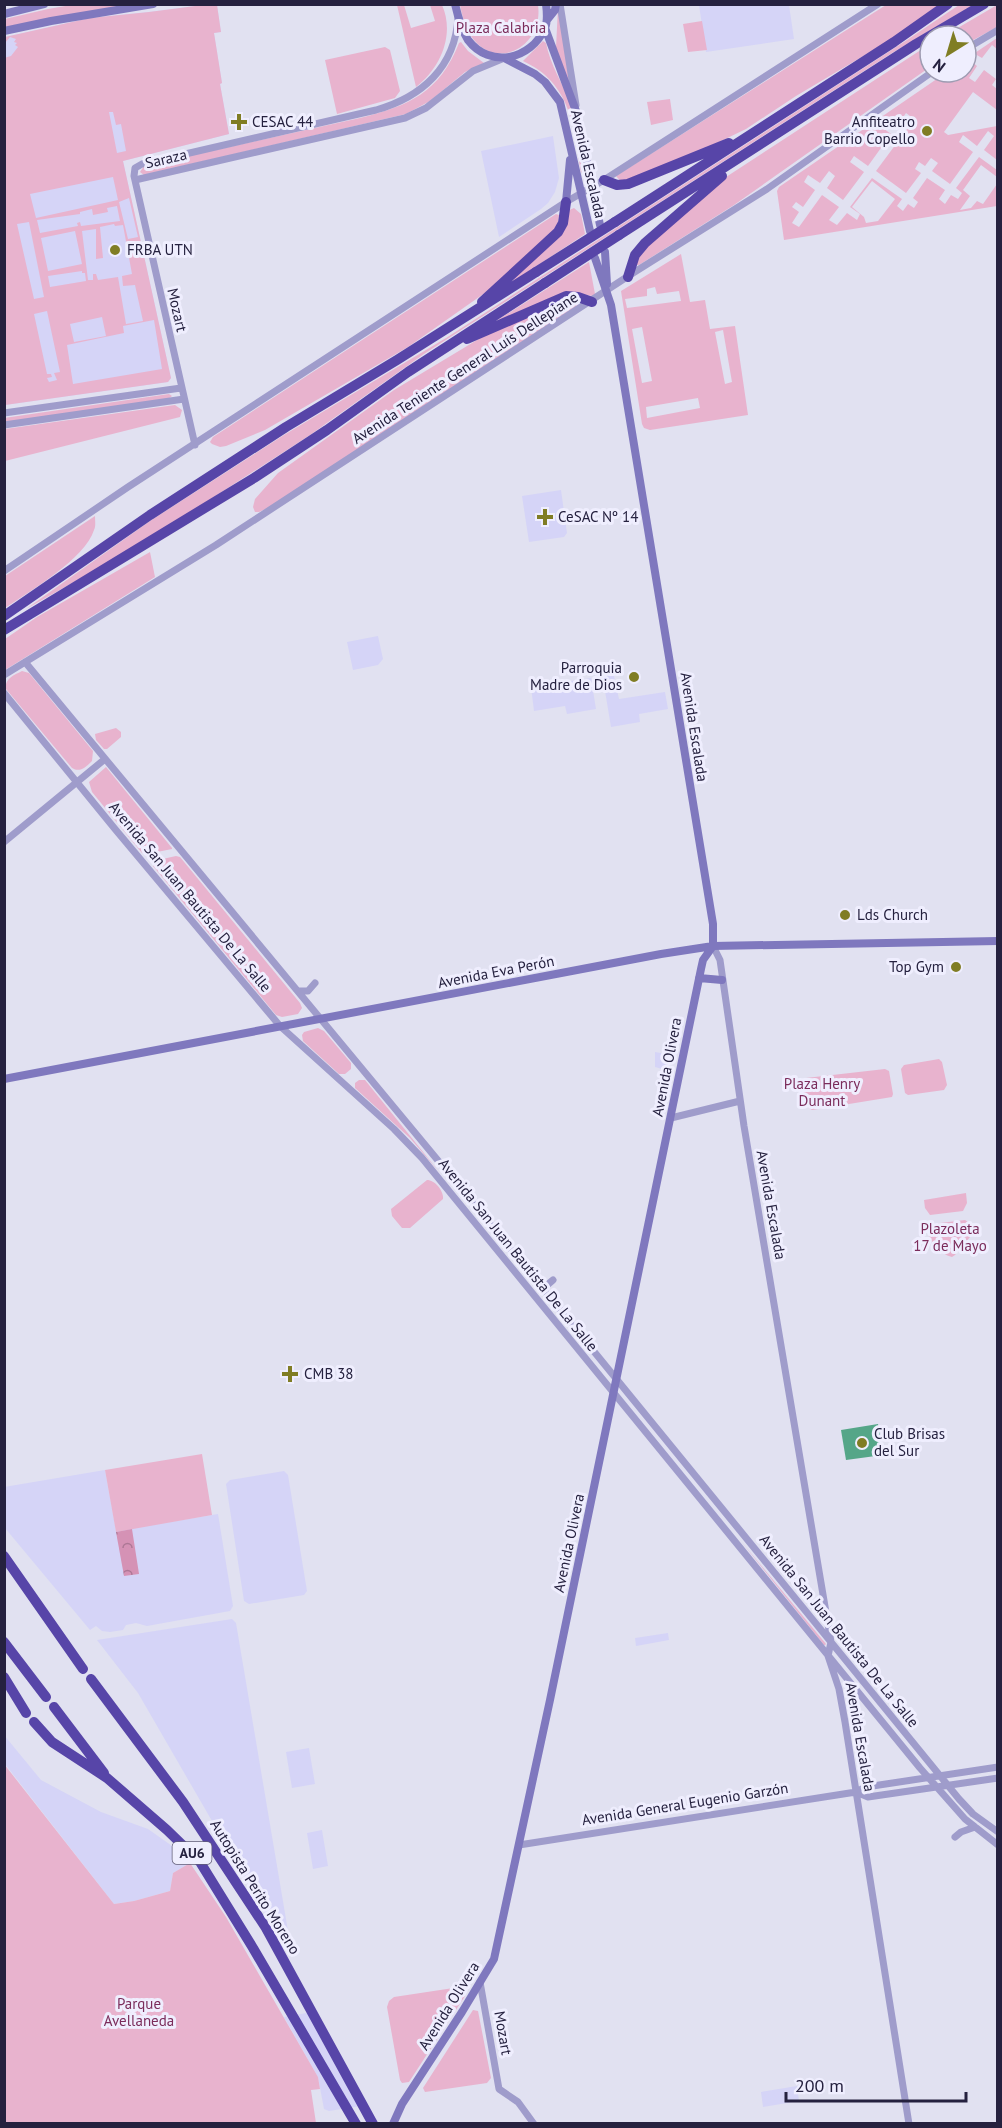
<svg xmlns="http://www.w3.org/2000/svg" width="1002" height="2128" font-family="'PT Sans',sans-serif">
	<defs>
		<pattern id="forest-crowns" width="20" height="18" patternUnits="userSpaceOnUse" patternTransform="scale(1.5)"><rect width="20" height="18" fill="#d592b5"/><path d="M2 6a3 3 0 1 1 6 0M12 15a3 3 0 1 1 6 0" fill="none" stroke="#ad7795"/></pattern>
	</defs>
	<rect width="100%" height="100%" fill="#e1e1f1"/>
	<path fill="#d5d4f7" d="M203,5H217L221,32L214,33L222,83L220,84L229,134L123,161L171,378L168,382L5,405V37L90,18L149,12Z
		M699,5H789L794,39L706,52Z
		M553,136L559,178L555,192L548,203L541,209L499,237L481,151Z
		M561,490L567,533L564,537L529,542L522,496Z
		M378,636L383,659L378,665L353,670L347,642Z
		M613,671L619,699L665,692L668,709L639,714L640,722L611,727L602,673Z
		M591,678L596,709L567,714L565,706L534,711L531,687Z
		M655,1052L672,1055L669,1071L655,1067Z
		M105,1470L116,1531L218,1514L233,1606L230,1611L147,1626L136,1623L126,1625L123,1630L110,1632L102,1631L96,1626L90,1630L5,1528L4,1487Z
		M284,1471L288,1475L307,1591L304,1595L249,1604L244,1601L226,1484L230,1480Z
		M232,1619L236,1623L288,1931L289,1945L286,1949L138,1693L97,1640Z
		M668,1633L669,1640L636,1646L635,1638Z
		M4,1735L41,1780L101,1812L148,1829L175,1848L190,1863L173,1873L170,1891L134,1901L114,1904L5,1764Z
		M309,1748L315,1784L292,1788L286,1752Z
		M322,1830L328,1866L313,1869L307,1833Z
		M312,2012L367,2105L329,2111L324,2109L318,2077L284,2017Z
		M797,2086L799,2101L763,2107L761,2092Z"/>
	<path fill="#e8b3ce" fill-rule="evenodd" d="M77,4L138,5L5,28V19L48,9Z
		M203,5H217L221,32L214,33L222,83L220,84L229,134L123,161L171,378L168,382L5,405L4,58L11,56L18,47L15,45L17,43L14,42L16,39L10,37L5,43V37L90,18L149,12ZM109,112H113L116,125L121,124L126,151L117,153ZM113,177L118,200L36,218L30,194ZM129,198L138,237L128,239L119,202ZM117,206L120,221L81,226L80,222L77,223L78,226L40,233L37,220L80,214V212L92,209L93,215L108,212L107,208ZM29,222L44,297L34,299L17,224ZM114,224L115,226L123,225L132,274L122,276L123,286L135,285L143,321L126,324L118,277L98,280L96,274H93V280H88L82,231L96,229V259L103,258L100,227ZM75,231L82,264L48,271L41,238ZM82,271V273H85L86,281L50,287L48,276ZM47,311L60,372L54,373L57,380L49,382L47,378L52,377L51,374H47L34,314ZM102,317L106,336L74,342L70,324ZM154,320L162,369L73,384L67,345L124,333L123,326Z
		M397,5H404L411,28L435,21L430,5H442C455,34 441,68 416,87Z
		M460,5H538C544,46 496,73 471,36C465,27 462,15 460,5Z
		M886,5H941L912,27L796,96L746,129L688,157L622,183L616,176Z
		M959,5H973L892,53L424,354L310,435L186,515L106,564L26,609L150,521L284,435L446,338L907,40Z
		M997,5V27L966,44V36H944Z
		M558,7L572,88L559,62L556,48Z
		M702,21L707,50L688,52L683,24Z
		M997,38V49L992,45L982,58L975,54L971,61L977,66L969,78L975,82L984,70L996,79L992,85L997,89V110L973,92L944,132L948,135L997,126V160L984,150L994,136L988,131L977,146L963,135L959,142L973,152L950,184L932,171L938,163L931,158L925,166L919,162L915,169L921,173L906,193L876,171L899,140L905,144L909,139L903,135L914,119L906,113L895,129L882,120L879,125L891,134L868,166L854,156L850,162L864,172L843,200L827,188L835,176L829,171L820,183L808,175L804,182L815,190L803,207L796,202L792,207L799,212L792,223L799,227L822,195L839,207L829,220L837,225L847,213L857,220L860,214L850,207L872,178L902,199L897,206L903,211L908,204L914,208L918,202L913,198L927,178L945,190L939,199L945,204L951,195L958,199L962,193L956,188L979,157L997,170V177L981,165L963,190L970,196L960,210L971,208L977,201L983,204L997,184V206L784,240L777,191L779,187L947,72H966V59ZM872,181L895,199L878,221L866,223L864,217L852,207Z
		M543,41L546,43C550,65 563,83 570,104C577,126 579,151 583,173L581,172C574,127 571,83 523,61Z
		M461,42L468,51L484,63L465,72L430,101L406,114L144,175L140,172L144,166L360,118C409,106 440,92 459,43Z
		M930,44V67L734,205L639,265H636L635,257L723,179Z
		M385,47L390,50L400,91L395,98L337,114L325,60Z
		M670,99L673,120L651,125L647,102Z
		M574,208L581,214L585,234L510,284L530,259L558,235L567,211Z
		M556,214L559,215L557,229L489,290L408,347L265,430L226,446L220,447L212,444L210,442L213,437Z
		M681,254L690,302L705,300L710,329L735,326L748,415L650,430L644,428L642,424L621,291ZM655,287L657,294L679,291L681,301L627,308L625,299L647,296V289ZM642,327L652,381L642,383L632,329ZM723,330L732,382L725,384L715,332ZM698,398L700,408L647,418L646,407Z
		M589,262L595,294L593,296L576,294L496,321Z
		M567,299L578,301V305L268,508L259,512H255L253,507L255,499L278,473L394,390L482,337Z
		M169,394L172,396L168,399L5,422L4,418Z
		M175,405L182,410L180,417L5,461V429Z
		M95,516C95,521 96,526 94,530C85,559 30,591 5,608V576Z
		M150,552L155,577L5,670V639L37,617Z
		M22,671L29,673L93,751L92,761C86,767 80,773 72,768L6,689C4,679 14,675 22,671Z
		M116,728L121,732V737L107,749H104L96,740L95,734Z
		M106,767L172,848V849L147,854L142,853L92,792L89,782Z
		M176,856L180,857L300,1003L302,1008L298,1014L282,1017L276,1015L153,866L158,860Z
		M318,1028L324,1031L351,1063V1069L345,1074H339L303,1041L302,1035L304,1032Z
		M939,1059L942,1062L947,1085L944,1090L908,1095L905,1093L901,1069L904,1065Z
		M885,1069L889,1071L893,1094L892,1097L812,1110L806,1106L802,1083L806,1078Z
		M359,1080H365L440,1173L410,1138L355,1088V1083Z
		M427,1180C435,1180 444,1191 443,1199L410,1228H402L392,1216L391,1209Z
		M966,1193L967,1203L963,1211L930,1215L925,1208L924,1200Z
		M965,1220L971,1224L970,1237L955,1255L952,1257C940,1254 928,1241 928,1229L932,1224Z
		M202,1454L212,1515L116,1532L105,1470Z
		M740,1540L826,1644L825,1645H824Z
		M4,1764L114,1904L134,1901L170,1891L173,1873L190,1863L226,1917L318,2077L320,2089L311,2090L316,2123H5Z
		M460,1987L465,1990V1996L409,2082L402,2083L400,2080L387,2007L389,2001L394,1997Z
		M473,2010L478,2011L491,2078L487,2083L425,2092L423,2088Z"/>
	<path fill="url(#forest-crowns)" d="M132,1529L139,1574L124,1576L116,1532Z"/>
	<path fill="#55a688" d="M878,1424L883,1455L846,1460L841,1430Z"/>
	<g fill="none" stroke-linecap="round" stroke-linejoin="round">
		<path stroke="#9f9ccb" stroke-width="7" d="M560,4L576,105
			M966,49L998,30
			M135,180L405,118L426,108L473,71L502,59
			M4,413L181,388
			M4,425L184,399
			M195,445L134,176L135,168L142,164L376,110C422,97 455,67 458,18
			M4,571L128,487L566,202L604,180L878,4
			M25,662L450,1175L959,1799L973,1814L998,1832
			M4,675L216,545L633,273L767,189L932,72
			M4,693L115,829L280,1026L394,1129L422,1158L920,1768L965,1819L998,1845
			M4,842L105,759
			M713,946L720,960L744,1126L831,1642L828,1656L839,1689L845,1722L909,2124
			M298,991H308L315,983
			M671,1118L740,1101
			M539,1285L546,1286L553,1280
			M856,1792L868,1797L998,1778
			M955,1837L961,1832L975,1827
			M519,1845L856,1792L866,1787L998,1767
			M480,1982L499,2089L518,2102L534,2124"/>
		<path stroke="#7f78be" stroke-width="8" d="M455,4C458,17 461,29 468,40C490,69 531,60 545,28C548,21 547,12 546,4
			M4,14L44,4
			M547,20L555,10L556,4
			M545,28L576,111L600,225
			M4,31L51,21L153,4
			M506,59L535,74L545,82L560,102L590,231
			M566,202L570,160
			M605,252L607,284
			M595,258L611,305L713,924V946
			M699,978L722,980
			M4,1079L661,954L713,946L998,941
			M393,2124L402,2104L462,2012L494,1959L550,1700L701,969L703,960L713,946"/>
		<path stroke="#5745a8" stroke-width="10" d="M604,180L617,185L628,184L729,143
			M615,222L894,42L948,4
			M619,235L916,44L984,4
			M628,277L635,255L645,243L722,176
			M482,302L558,232L563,223L566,202
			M467,339L566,296L578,297L592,302
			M4,616L150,515L286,427L397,360L536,272
			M4,630L254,478L327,430L408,372L545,283
			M4,1556L83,1669
			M4,1642L46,1697
			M4,1677L26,1713
			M91,1679L183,1802L266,1928L373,2124
			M54,1707L104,1773
			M34,1722L52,1742L107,1778L167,1830L200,1862L253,1948L356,2124"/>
		<path stroke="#5745a8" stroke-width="10" d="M536,272L615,222
			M545,283L619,235"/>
	</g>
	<g fill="#807d24" stroke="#efeefe" stroke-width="2">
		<path d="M236 113h6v6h6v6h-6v6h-6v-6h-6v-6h6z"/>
		<circle cx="927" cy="131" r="6"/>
		<circle cx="115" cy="250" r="6"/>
		<path d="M542 508h6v6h6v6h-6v6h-6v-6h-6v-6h6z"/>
		<circle cx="634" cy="677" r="6"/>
		<circle cx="845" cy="915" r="6"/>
		<circle cx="956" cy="967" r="6"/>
		<path d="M287 1365h6v6h6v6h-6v6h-6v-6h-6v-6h6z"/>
		<circle cx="862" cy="1443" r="6"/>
	</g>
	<g text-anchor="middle" stroke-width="6" stroke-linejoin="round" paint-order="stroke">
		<rect fill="#efeefe" stroke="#625e78" stroke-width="1.5" x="172.5" y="1842" width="39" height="22" rx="4.5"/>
		<g font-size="14" font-weight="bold" fill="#25213f">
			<text x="192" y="1858">AU6</text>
		</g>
		<g font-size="15" fill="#7b2c5b" stroke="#efeefe">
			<text x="501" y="33">Plaza Calabria</text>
			<text x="822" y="1089">Plaza Henry<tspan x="822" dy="17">Dunant</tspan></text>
			<text x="950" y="1234">Plazoleta<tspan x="950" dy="17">17 de Mayo</tspan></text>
			<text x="139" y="2009">Parque<tspan x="139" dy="17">Avellaneda</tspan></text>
		</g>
		<g font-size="15" fill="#25213f" stroke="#efeefe" text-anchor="start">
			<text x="252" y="127">CESAC 44</text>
			<text x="915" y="127" text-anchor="end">Anfiteatro<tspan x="915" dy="17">Barrio Copello</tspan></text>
			<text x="127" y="255">FRBA UTN</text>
			<text x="558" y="522">CeSAC Nº 14</text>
			<text x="622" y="673" text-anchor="end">Parroquia<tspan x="622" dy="17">Madre de Dios</tspan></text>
			<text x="857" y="920">Lds Church</text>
			<text x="944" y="972" text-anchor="end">Top Gym</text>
			<text x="304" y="1379">CMB 38</text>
			<text x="874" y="1439">Club Brisas<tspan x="874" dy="17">del Sur</tspan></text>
		</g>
		<g font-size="15" fill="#25213f" stroke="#efeefe">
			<text transform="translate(166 159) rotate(-13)" y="5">Saraza</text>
			<text transform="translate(588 164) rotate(77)" y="5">Avenida Escalada</text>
			<text transform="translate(177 310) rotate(77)" y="5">Mozart</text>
			<text transform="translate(465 368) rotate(-33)" y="5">Avenida Teniente General Luís Dellepiane</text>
			<text transform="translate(694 727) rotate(81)" y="5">Avenida Escalada</text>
			<text transform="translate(190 897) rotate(50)" y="5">Avenida San Juan Bautista De La Salle</text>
			<text transform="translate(496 972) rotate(-11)" y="5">Avenida Eva Perón</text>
			<text transform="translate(667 1067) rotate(-79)" y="5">Avenida Olivera</text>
			<text transform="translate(771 1205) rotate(80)" y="5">Avenida Escalada</text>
			<text transform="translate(518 1255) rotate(51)" y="5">Avenida San Juan Bautista De La Salle</text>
			<text transform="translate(569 1543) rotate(-78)" y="5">Avenida Olivera</text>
			<text transform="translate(839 1631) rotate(51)" y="5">Avenida San Juan Bautista De La Salle</text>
			<text transform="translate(860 1737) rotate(80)" y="5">Avenida Escalada</text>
			<text transform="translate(685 1804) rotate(-9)" y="5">Avenida General Eugenio Garzón</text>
			<text transform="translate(255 1887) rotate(58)" y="5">Autopista Perito Moreno</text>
			<text transform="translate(449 2006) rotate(-58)" y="5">Avenida Olivera</text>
			<text transform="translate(503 2033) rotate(80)" y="5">Mozart</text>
		</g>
	</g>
	<rect width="1002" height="2128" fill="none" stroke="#25213f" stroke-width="12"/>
	<g transform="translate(948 54) rotate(217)"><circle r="28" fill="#efeefe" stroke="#9e9cb2" stroke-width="1.5"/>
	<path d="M0-4.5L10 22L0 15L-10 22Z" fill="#807d24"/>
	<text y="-9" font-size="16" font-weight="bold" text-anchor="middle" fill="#25213f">N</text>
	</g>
	<path d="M786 2092v9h180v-9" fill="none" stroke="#25213f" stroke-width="3"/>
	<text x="795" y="2092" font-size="18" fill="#25213f" stroke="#efeefe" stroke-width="4.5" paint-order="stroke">200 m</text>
</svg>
